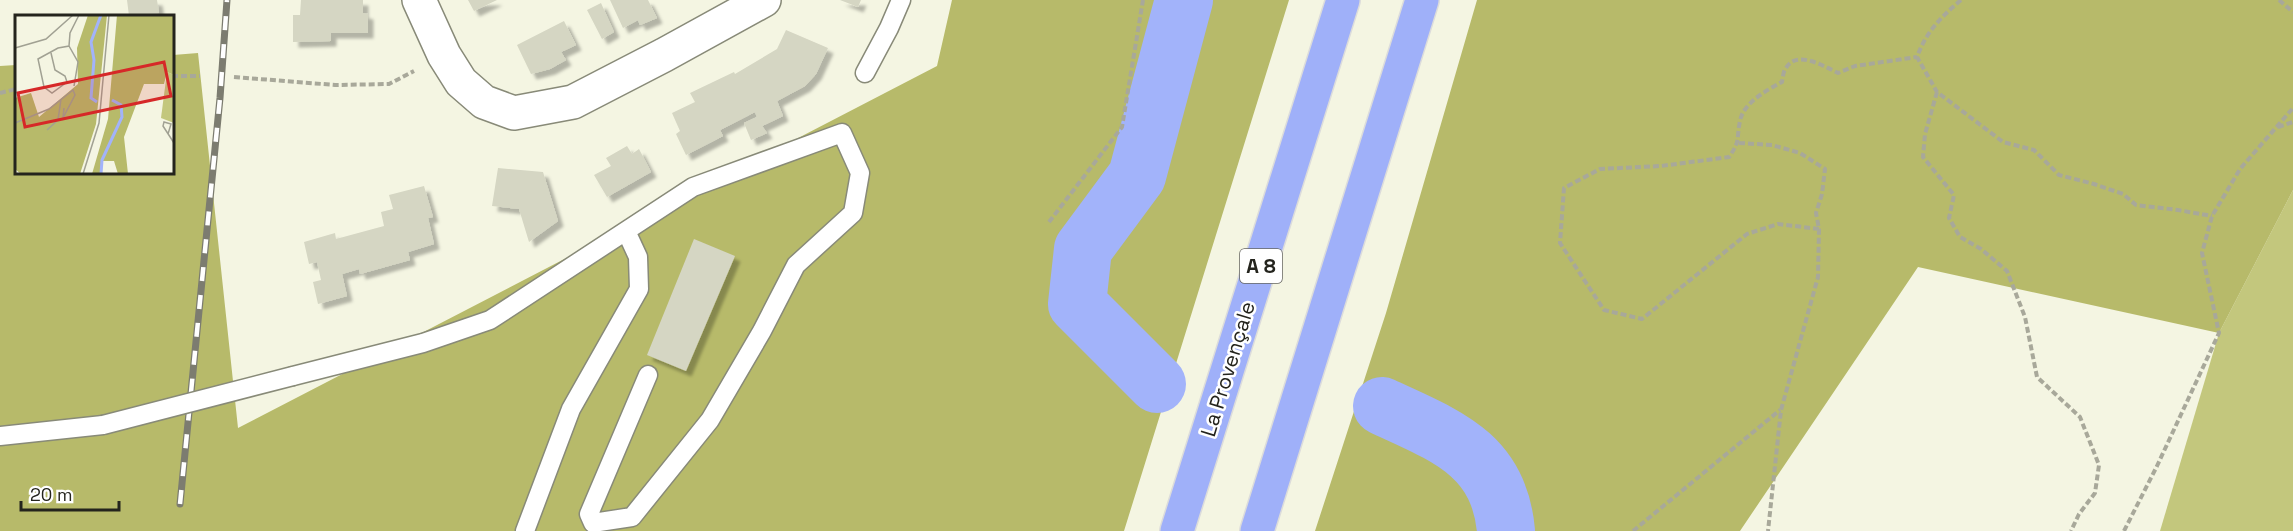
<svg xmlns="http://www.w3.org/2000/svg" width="2293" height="531" font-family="'Space Grotesk',sans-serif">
	<defs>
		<filter id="shadow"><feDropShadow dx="5.5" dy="5.5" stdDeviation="1.5" flood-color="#0004"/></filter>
	</defs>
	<rect width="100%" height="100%" fill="#f4f5e2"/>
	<path fill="#c3c77d" d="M2293,190V531H2160L2219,333Z"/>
	<path fill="#b7ba6a" d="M952,0H1289L1124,531H0V66L16,65V172H172L173,55L198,53L238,428L937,66Z
		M1477,0H2293V190L2219,333L1918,267L1740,531H1315L1386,313Z"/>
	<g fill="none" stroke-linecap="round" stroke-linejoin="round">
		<path stroke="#a2b3fa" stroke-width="58" d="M1157,384L1077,304L1083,249L1137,176L1184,0
			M1382,406C1444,435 1499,453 1506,531"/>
	</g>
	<path fill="#d5d6c3" filter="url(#shadow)" d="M127,0H157L159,13L129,16Z
		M301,0H363V13L368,14V33H331V41L293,42V15H300Z
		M468,0H497L474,11Z
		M610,0H648L657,18L640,25L638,20L623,28Z
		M840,0H861L858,7Z
		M601,3L614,32L602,39L587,10Z
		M564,21L576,45L561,52L566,60L550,69L531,74L517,45Z
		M786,30L828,48L816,74L805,86L777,101L783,116L762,126L767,133L751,140L744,123L757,117L755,112L720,130L723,136L686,155L676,134L680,131L672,113L695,102L690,93L734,72L735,74L777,49Z
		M627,146L632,154L639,149L651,172L607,197L594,175L611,166L606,158Z
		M498,168L543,172L558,221L529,242L519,209L492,206Z
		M424,186L433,217L428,218L434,244L408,252L410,260L360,274L359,269L342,274L347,296L318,304L313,282L321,280L317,262L309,264L304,242L335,233L336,239L384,226L381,212L393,209L389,195Z
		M694,239L735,256L686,371L647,355Z"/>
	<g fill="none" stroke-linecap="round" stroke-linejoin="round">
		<g stroke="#888a78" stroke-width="21">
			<path id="service" d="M865,73L889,28L901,0
				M293,376L423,343L490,320L693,187L842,133L860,173L853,213L796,265L762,331L710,420L632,517L593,523L589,514L648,375
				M0,436L103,425
				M525,531L571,409L639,289L638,257L626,231"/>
		</g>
		<g stroke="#888a78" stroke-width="36">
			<path id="minor" d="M419,0L444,55L461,82L484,102L514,113L573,102L664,55L764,0"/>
		</g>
		<g stroke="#dcdcdb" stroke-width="36">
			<path id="motorway" d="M1177,531L1343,0
				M1257,531L1422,0"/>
		</g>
		<path stroke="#a8a89a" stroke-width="4" stroke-dasharray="6 3" stroke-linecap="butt" d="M1961,0C1941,17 1926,32 1917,57L1937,92L2003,142L2034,150L2059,175L2094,184L2123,194L2136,205L2178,210L2212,216
			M2279,0L2293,12
			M172,76H200
			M234,77L335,85L389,84L414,71
			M1937,92L1925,134L1923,157L1954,195L1949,218L1960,237L1981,249L2007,271L2025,317L2037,377L2080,417L2099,465L2095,493L2079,514L2071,531
			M0,93L16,89
			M2278,127L2293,122
			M1739,143L1772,145L1800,153L1825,169L1822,194L1816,213L1819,229L1818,277L1781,410L1768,531
			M1049,222L1122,127L1143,0
			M1819,229L1778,224L1747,234L1642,319L1604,310L1560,243L1564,188L1600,169L1661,166L1729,157C1741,140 1736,140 1740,121C1743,103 1767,90 1782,82C1783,78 1783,71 1786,68C1797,49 1825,67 1838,73L1855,66L1917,57
			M1633,531L1780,410
			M2124,531L2157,466L2219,333L2202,253L2212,216L2240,169L2293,108"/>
		<use href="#service" stroke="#fff" stroke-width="18"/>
		<use href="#minor" stroke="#fff" stroke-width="33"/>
		<use href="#motorway" stroke="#9fb0f9" stroke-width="33"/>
		<g stroke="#7c7c70" stroke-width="7">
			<path id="rail" d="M180,504L220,98L227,0"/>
		</g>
		<use href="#rail" stroke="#fff" stroke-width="4.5" stroke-dasharray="14" stroke-linecap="butt"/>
		<g stroke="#888a78" stroke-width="21" stroke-linecap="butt">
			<path id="service-bridge" d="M103,425L293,376"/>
		</g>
		<use href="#service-bridge" stroke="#fff" stroke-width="18"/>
	</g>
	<g text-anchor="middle" stroke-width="5" stroke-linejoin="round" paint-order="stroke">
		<rect fill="#fff" stroke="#666661" stroke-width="1.5" x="1240" y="249" width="42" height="34" rx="4.5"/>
		<g font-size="20" font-weight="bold" fill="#24241d">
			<text x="1261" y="273">A 8</text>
		</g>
		<g font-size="21" fill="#24241d" stroke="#fff">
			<text transform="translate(1228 369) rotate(-73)" y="7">La Provençale</text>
		</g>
	</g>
	<g transform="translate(15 15)">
		<rect width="159" height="159" fill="#f4f5e2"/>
		<path d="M152,57L159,60V108L146,103Z" fill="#c3c77d"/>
		<path d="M73,0H92L81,109L65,159H6L0,154V83L16,78L24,102L63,69L62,33ZM102,0H159V60L152,57L149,69H129L109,122L113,159H103L99,146H88L86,159H77L93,104Z" fill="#b7ba6a"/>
		<path fill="none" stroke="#a2b3fa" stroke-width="3" d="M82,87L76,83L79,45L76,27L86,0M86,159L87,145L107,102L106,90L97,85"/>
		<path fill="none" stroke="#a1a193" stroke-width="1.5" d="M15,0H44M54,31L63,47L59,71M0,33L31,24L58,0M36,38L40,55L50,61L52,67L37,78L29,72L23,44L43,33L54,31L55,18L64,0M0,108L34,94L58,75L60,80L48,103L49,93M32,115L43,105L46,84M153,119L156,109L149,107L148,111L159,128M68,159L84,108L94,0"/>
		<path fill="#d62828" fill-opacity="0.15" stroke="#d62828" stroke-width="3" d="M149,47L156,81L10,112L3,78Z"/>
		<rect width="159" height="159" fill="none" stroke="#24241d" stroke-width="3"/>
	</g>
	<path d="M21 501v9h98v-9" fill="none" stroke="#24241d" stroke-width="3"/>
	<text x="30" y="501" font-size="18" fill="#24241d" stroke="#ffffff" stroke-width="4.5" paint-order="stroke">20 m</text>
</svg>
